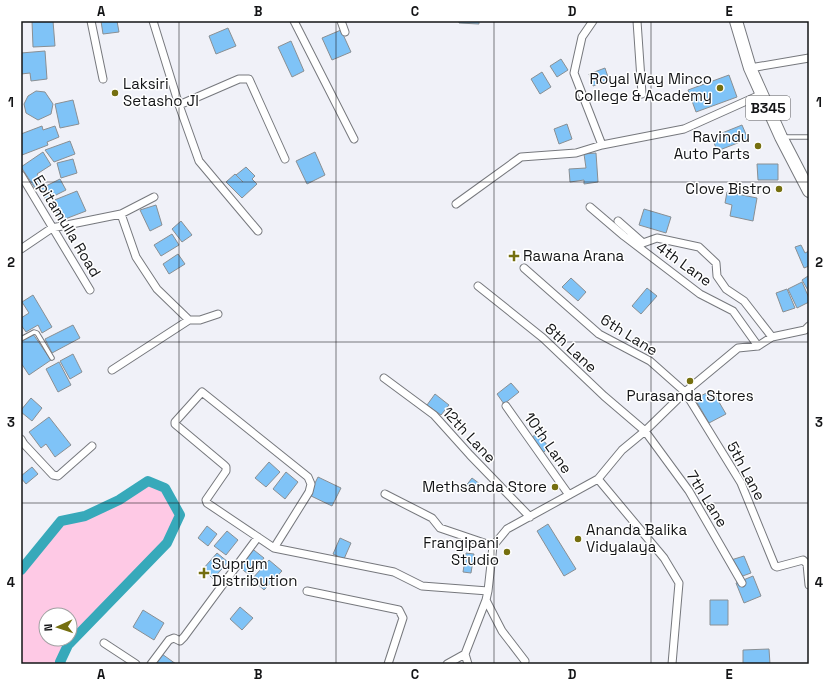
<svg xmlns="http://www.w3.org/2000/svg" width="830" height="685" font-family="'Space Grotesk',sans-serif">
	<rect width="100%" height="100%" fill="#f0f1f8"/>
	<path fill="#fec9e5" fill-rule="evenodd" d="M148,481L165,488L180,515L167,543L68,644L60,661L61,664H21V570L61,521L85,516L119,500ZM46,615H70V639H46Z"/>
	<g fill="none" stroke-linecap="round" stroke-linejoin="round">
		<path stroke="#37a9ba" stroke-width="10" d="M21,570L61,521L85,516L119,500L148,481L165,488L180,515L167,543L68,645L60,662L61,664"/>
	</g>
	<path fill="#7fc3f7" stroke="#8a8f93" d="M32,21H53L55,46L33,47Z
		M101,21H117L119,32L103,34Z
		M459,21H479V24L459,23Z
		M228,28L236,46L216,54L209,36Z
		M341,30L351,52L332,60L322,38Z
		M291,41L304,71L292,77L278,47Z
		M45,51L47,79L31,81L30,73L21,74V53Z
		M561,59L568,70L557,77L550,66Z
		M605,68L609,80L593,86L589,74Z
		M542,72L551,87L540,94L531,79Z
		M729,75L737,97L696,112L688,90Z
		M36,91L45,92L53,104L51,114L38,120L26,113L24,104L28,96Z
		M73,100L79,124L60,128L55,104Z
		M567,124L572,139L559,144L554,129Z
		M742,125L748,139L717,151L712,137Z
		M42,126L43,130L55,126L59,137L47,142L48,145L22,155L21,152V134Z
		M70,141L75,154L54,162L45,150Z
		M43,152L51,165L37,174L43,183L35,188L21,167Z
		M315,152L325,175L307,184L296,161Z
		M596,153L598,182L584,184V180L570,182L569,169L586,168L584,154Z
		M73,159L77,173L61,178L57,163Z
		M757,164H778V180H758Z
		M246,167L255,176L252,179L257,184L242,198L226,182L235,174L243,182L236,175Z
		M60,179L66,190L46,200L40,189Z
		M77,191L86,211L60,221L52,201Z
		M727,192L757,198L753,221L730,216L732,205L725,203Z
		M156,205L162,225L150,231L140,210Z
		M644,209L671,217L666,233L639,225Z
		M181,221L192,235L182,242L172,229Z
		M172,234L179,245L161,256L154,245Z
		M801,245L805,253L809,251V266L804,268L795,247Z
		M178,254L185,264L169,274L163,264Z
		M808,276L809,278V292L802,280Z
		M571,278L586,292L578,301L562,287Z
		M802,282L809,298V302L797,308L788,289Z
		M647,288L657,296L641,314L632,306Z
		M787,289L795,308L783,312L776,293Z
		M33,295L52,327L42,333L38,325L26,332L21,325V318L29,313L22,302Z
		M73,325L80,338L52,353L45,339Z
		M33,334L51,360L29,375L21,363V341Z
		M73,354L82,372L70,379L60,361Z
		M59,362L71,385L58,392L46,369Z
		M511,383L519,392L504,404L497,394Z
		M712,390L726,414L709,423L695,399Z
		M435,394L449,405L441,415L427,405Z
		M31,398L42,408L32,421L21,412V410Z
		M49,417L71,445L55,457L46,444L41,448L29,432Z
		M537,433L549,447L542,454L529,440Z
		M269,462L280,472L266,487L255,478Z
		M32,467L38,474L26,484L21,478V476Z
		M286,472L298,482L285,499L273,489Z
		M318,477L341,488L332,506L309,495Z
		M472,478L480,484L473,493L465,487Z
		M548,524L576,569L564,576L537,531Z
		M207,526L217,534L208,546L198,538Z
		M227,531L238,540L226,555L214,546Z
		M340,538L351,543L344,559L333,554Z
		M250,547L264,558L251,576L236,565Z
		M217,553L228,562L213,579L203,569Z
		M466,553L474,554L471,573L463,572Z
		M744,556L751,573L737,578L731,560Z
		M269,560L282,571L264,590L252,579Z
		M753,576L761,596L744,603L736,583Z
		M710,600H728V625H710Z
		M240,607L253,618L242,630L230,619Z
		M143,610L164,623L154,640L133,627Z
		M769,649L770,664H743V650Z
		M162,654L176,664H154Z"/>
	<g fill="none" stroke-linecap="round" stroke-linejoin="round">
		<g stroke="#76787d" stroke-width="5.5">
			<path id="lane" d="M784,137H809
				M21,339L34,332L37,333L52,358"/>
		</g>
		<g stroke="#76787d" stroke-width="9">
			<path id="street" d="M91,21L103,79
				M153,21L179,105L199,161L258,231
				M294,21L354,139
				M341,21L345,32
				M593,21L582,37L574,73L602,145
				M637,21L642,94
				M750,68L809,58
				M179,105L239,79H249L285,159
				M21,175L90,290
				M456,204L521,157L576,153L602,145L684,129L762,94
				M590,207L624,236L700,294L733,311L758,346
				M121,214L136,257L157,289L189,320H200L218,314
				M618,221L643,243L657,238L699,247L716,263L717,276L726,289L744,301L772,337
				M21,249L52,228L121,214L154,197
				M524,268L599,334L650,361L685,392L741,483L775,566L777,567L803,560L807,564L809,585
				M478,286L543,338L604,396L645,431L689,491L742,583
				M112,370L189,320
				M384,378L434,415L470,455L530,517
				M506,406L569,495
				M21,439L24,444L53,475L58,476L92,446
				M598,479L664,558L679,583L672,664
				M385,494L432,518L440,528L493,546
				M274,548L309,492L311,484L308,477L202,392L175,422V424L224,465L226,467V471L206,500L207,503L274,548L394,572L422,586L488,591
				M307,591L399,610L403,618L388,664
				M486,600L502,631L525,661
				M104,643L136,664
				M465,654L468,664
				M151,664L169,640L174,638L180,641L184,637L258,537
				M447,664L465,654L486,600L488,591L493,546L507,529L598,479L622,450L645,431L685,392L738,348L758,346L772,337L805,330L809,326"/>
		</g>
		<g stroke="#76787d" stroke-width="14">
			<path id="primary" d="M736,21L750,68L781,137L809,191"/>
		</g>
		<use href="#lane" stroke="#fff" stroke-width="3.5"/>
		<use href="#street" stroke="#fff" stroke-width="7"/>
		<use href="#primary" stroke="#fff" stroke-width="12"/>
	</g>
	<path fill="none" stroke="#131416" stroke-width="1" stroke-opacity="0.55" d="M179,21V664M336,21V664M494,21V664M651,21V664M21,182H809M21,342H809M21,503H809"/>
	<g fill="#756f0f" stroke="#fff" stroke-width="1.5">
		<circle cx="720" cy="88" r="4"/>
		<circle cx="115" cy="93" r="4"/>
		<circle cx="758" cy="146" r="4"/>
		<circle cx="779" cy="189" r="4"/>
		<path d="M512 250h4v4h4v4h-4v4h-4v-4h-4v-4h4z"/>
		<circle cx="690" cy="381" r="4"/>
		<circle cx="555" cy="487" r="4"/>
		<circle cx="578" cy="539" r="4"/>
		<circle cx="507" cy="552" r="4"/>
		<path d="M202 567h4v4h4v4h-4v4h-4v-4h-4v-4h4z"/>
	</g>
	<g text-anchor="middle" stroke-width="3" stroke-linejoin="round" paint-order="stroke">
		<rect fill="#fff" stroke="#5a5a5c" stroke-width="1" x="746" y="96" width="44" height="24" rx="3"/>
		<g font-size="14" font-weight="bold" fill="#131416">
			<text x="768" y="113">B345</text>
		</g>
		<g font-size="15" fill="#131416" stroke="#fff" text-anchor="end">
			<text x="712" y="84">Royal Way Minco<tspan x="712" dy="17">College &amp; Academy</tspan></text>
			<text x="123" y="89" text-anchor="start">Laksiri<tspan x="123" dy="17">Setasho JI</tspan></text>
			<text x="750" y="142">Ravindu<tspan x="750" dy="17">Auto Parts</tspan></text>
			<text x="771" y="194">Clove Bistro</text>
			<text x="523" y="261" text-anchor="start">Rawana Arana</text>
			<text x="690" y="401" text-anchor="middle">Purasanda Stores</text>
			<text x="547" y="492">Methsanda Store</text>
			<text x="586" y="535" text-anchor="start">Ananda Balika<tspan x="586" dy="17">Vidyalaya</tspan></text>
			<text x="499" y="548">Frangipani<tspan x="499" dy="17">Studio</tspan></text>
			<text x="212" y="569" text-anchor="start">Suprym<tspan x="212" dy="17">Distribution</tspan></text>
		</g>
		<g font-size="15" fill="#131416" stroke="#fff">
			<text transform="translate(67 226) rotate(59)" y="5">Epitamulla Road</text>
			<text transform="translate(684 264) rotate(36)" y="5">4th Lane</text>
			<text transform="translate(629 335) rotate(32)" y="5">6th Lane</text>
			<text transform="translate(571 348) rotate(43)" y="5">8th Lane</text>
			<text transform="translate(469 435) rotate(47)" y="5">12th Lane</text>
			<text transform="translate(548 443) rotate(55)" y="5">10th Lane</text>
			<text transform="translate(746 471) rotate(62)" y="5">5th Lane</text>
			<text transform="translate(707 499) rotate(58)" y="5">7th Lane</text>
		</g>
	</g>
	<rect width="830" height="685" fill="none" stroke="#ffffff" stroke-width="44"/>
	<g transform="translate(58 627) rotate(267)"><circle r="19" fill="#ffffff" stroke="#a1a1a2"/>
	<path d="M0-3L7 15L0 10L-7 15Z" fill="#756f0f"/>
	<text y="-6" font-size="11" font-weight="bold" text-anchor="middle" fill="#131416">N</text>
	</g>
	<rect x="22" y="22" width="786" height="641" fill="none" stroke="#131416" stroke-width="1.5"/>
	<g font-size="13" text-anchor="middle" font-weight="bold" fill="#131416">
		<text x="101" y="16">A</text>
		<text x="258" y="16">B</text>
		<text x="415" y="16">C</text>
		<text x="572" y="16">D</text>
		<text x="729" y="16">E</text>
		<text x="11" y="107">1</text>
		<text x="819" y="107">1</text>
		<text x="11" y="267">2</text>
		<text x="819" y="267">2</text>
		<text x="11" y="427">3</text>
		<text x="819" y="427">3</text>
		<text x="11" y="587">4</text>
		<text x="819" y="587">4</text>
		<text x="101" y="679">A</text>
		<text x="258" y="679">B</text>
		<text x="415" y="679">C</text>
		<text x="572" y="679">D</text>
		<text x="729" y="679">E</text>
	</g>
</svg>
